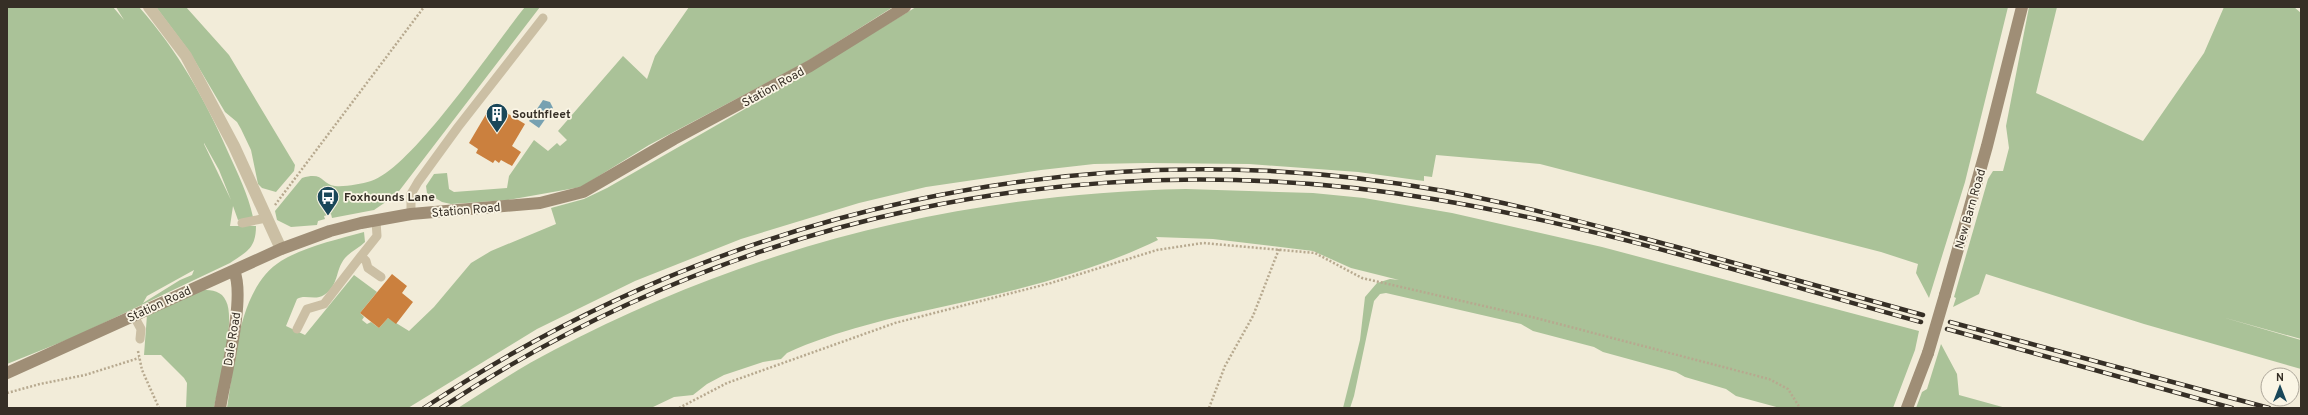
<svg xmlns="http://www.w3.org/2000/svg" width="2308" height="415" font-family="Overpass,sans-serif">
	<rect width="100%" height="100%" fill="#f2ecd9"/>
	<path fill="#aac298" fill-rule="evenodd" d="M7,7H113L124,20L116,7H139C178,51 205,99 228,152C238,174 248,194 253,217L238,220L233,206L230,226H256C256,249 246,252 230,263L74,337L7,364ZM204,143L219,170L231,200L204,144ZM194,270L192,275L180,280L143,303L147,296Z
		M156,7H186L229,55L295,165L294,171L276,192L262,188L258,184L251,150L241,129L237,122L225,112L189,51Z
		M525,7H540L396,195L374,210L332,218L331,214L324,216L325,219L318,221L317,225L291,227L277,220L275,211L302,178C324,171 321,184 335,186C345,187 361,184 371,181C412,168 494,45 525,7Z
		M689,7H893L806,62L649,145L581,187L508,200L451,204L442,202L427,193L426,186L434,174L447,173L449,189L454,192L507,188L509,176L534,140L548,151L557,143L560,146L567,140L558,131L623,56L647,79L655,56Z
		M916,7H2008L1965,182L1929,298L1916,273L1918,264L1881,252L1540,164L1436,155L1432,177L1424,176V181L1358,172L1249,164L1146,163L1094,164L1041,170L926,187L859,203L741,239L635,281L537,329L408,408H227C235,362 238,288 281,261C306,246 336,240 364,232L365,242C359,248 351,251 345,258C335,270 339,286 324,295C315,301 305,294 297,299L286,326L305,335L354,275L377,292L360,313L364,317L362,320L367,324L371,322L379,328L388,318L409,331L434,307L471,263L491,251L556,224L551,208L584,199L607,188L804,75Z
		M2029,7H2057L2036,93L2143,141L2204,53L2224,7H2294L2301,13V339L2222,317L2301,340V369L2144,324L1986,274L1979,294L1953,307L1956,298L1954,297L1988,179L1993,171H2003L2009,148L2006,126Z
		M1186,189L1313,193L1364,198L1452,213L1602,247L1919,331L1915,350L1893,408H1780L1736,396L1726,389L1685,377L1676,372L1603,352L1594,347L1533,331L1521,324L1386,293L1380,294L1374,301L1354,396L1350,408H1343L1360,340L1365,297L1377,283L1390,279L1399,280L1351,268L1313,251L1213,239L1156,237L1158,240C1092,272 1018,290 946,306C892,318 837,330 787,353L781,359L763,362L724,375L707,384L693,395L674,397L651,408H458C489,388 521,367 554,350C754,245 961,194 1186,189Z
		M203,290C212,290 222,291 226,301C236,320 219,385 214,408H186L187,383L184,378L161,355H144L147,315Z
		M1941,344L1957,374L1959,395L2006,408H1916L1922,392L1927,389Z"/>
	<path fill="#77a1b1" d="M543,100L550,102L553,108L539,128L529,121Z"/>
	<path fill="#cb803e" d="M492,104L525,124L512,146L521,152L512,166L501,160L499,163L495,160L493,163L476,153L478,149L469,143Z
		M392,274L407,286L402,293L413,302L396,324L388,318L379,328L360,313Z"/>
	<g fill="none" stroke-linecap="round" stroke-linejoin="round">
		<path stroke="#b7a98f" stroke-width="2.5" stroke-dasharray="2 2" stroke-linecap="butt" d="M275,205L424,7
			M138,351L142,370L159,408
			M7,393L40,384L85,375L139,358
			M679,408L727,383L895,323L1051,283L1157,250L1203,243L1315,253L1362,278L1536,318L1769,379L1788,389L1800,408
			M1209,408L1225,366L1253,316L1279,249"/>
		<path stroke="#cbbfa4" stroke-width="9" d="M411,214V194L418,182L458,127L543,18
			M376,221L377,236L361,256L366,261L368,268L381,277
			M242,223L266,218
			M134,316L141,329L140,339
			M297,329L307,309L324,304L361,256"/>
		<path stroke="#cbbfa4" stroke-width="12" d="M149,7L186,56L234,146L281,249"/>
		<path stroke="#9f8e76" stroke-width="12" d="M1945,295L1987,146L2022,7
			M7,373L281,249L330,231L361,223L411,214L540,203L583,192L674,139L810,66L905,7
			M220,408C225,377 246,297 234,271
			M1907,408L1928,353"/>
		<g stroke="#362f26" stroke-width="4.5">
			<path id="rail" d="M1950,322L2269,408
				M1947,329L2232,408
				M424,408C724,208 1088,127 1444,191C1521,205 1597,226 1673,246C1756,269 1840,292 1923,315
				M441,408C736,214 1084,141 1433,199C1598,226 1760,278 1921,322"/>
		</g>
		<use href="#rail" stroke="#faf5e5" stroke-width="3" stroke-dasharray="9" stroke-linecap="butt"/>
		<path stroke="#9f8e76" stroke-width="12" d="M1928,353L1945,295"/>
	</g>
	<defs>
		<g id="building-pin" transform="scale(1.15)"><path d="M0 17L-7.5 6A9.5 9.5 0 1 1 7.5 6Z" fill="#1a4759" stroke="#faf5e5"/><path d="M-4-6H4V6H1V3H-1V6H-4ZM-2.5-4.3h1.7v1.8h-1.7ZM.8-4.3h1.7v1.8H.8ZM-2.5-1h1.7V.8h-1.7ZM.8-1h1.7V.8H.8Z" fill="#fff"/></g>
		<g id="bus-pin" transform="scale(1.15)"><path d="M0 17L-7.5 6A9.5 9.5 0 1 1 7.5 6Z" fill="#1a4759" stroke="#faf5e5"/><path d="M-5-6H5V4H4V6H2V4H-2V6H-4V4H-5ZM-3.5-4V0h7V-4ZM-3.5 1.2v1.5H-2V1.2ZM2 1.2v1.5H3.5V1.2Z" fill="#fff"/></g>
	</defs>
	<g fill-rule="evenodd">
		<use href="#building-pin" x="497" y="114"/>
		<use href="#bus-pin" x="328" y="197"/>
	</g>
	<g text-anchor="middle" stroke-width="3.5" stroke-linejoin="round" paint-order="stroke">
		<g font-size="12" fill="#362f26" stroke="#faf5e5">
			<text transform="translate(773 87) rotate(-29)" y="4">Station Road</text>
			<text transform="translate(1970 209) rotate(-74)" y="4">New Barn Road</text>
			<text transform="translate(466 210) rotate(-5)" y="4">Station Road</text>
			<text transform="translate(159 304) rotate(-25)" y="4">Station Road</text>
			<text transform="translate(232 339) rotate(-81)" y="4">Dale Road</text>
		</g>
		<g font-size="12" font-weight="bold" fill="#362f26" stroke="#faf5e5" text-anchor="start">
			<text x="512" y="118">Southfleet</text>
			<text x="344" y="201">Foxhounds Lane</text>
		</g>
	</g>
	<rect width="2308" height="415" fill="none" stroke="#362f26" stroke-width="16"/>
	<g transform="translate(2280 387)"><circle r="19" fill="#faf5e5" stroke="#aca699"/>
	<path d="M0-3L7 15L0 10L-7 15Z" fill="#1a4759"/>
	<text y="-6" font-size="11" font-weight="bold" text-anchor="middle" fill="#362f26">N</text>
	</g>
</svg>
